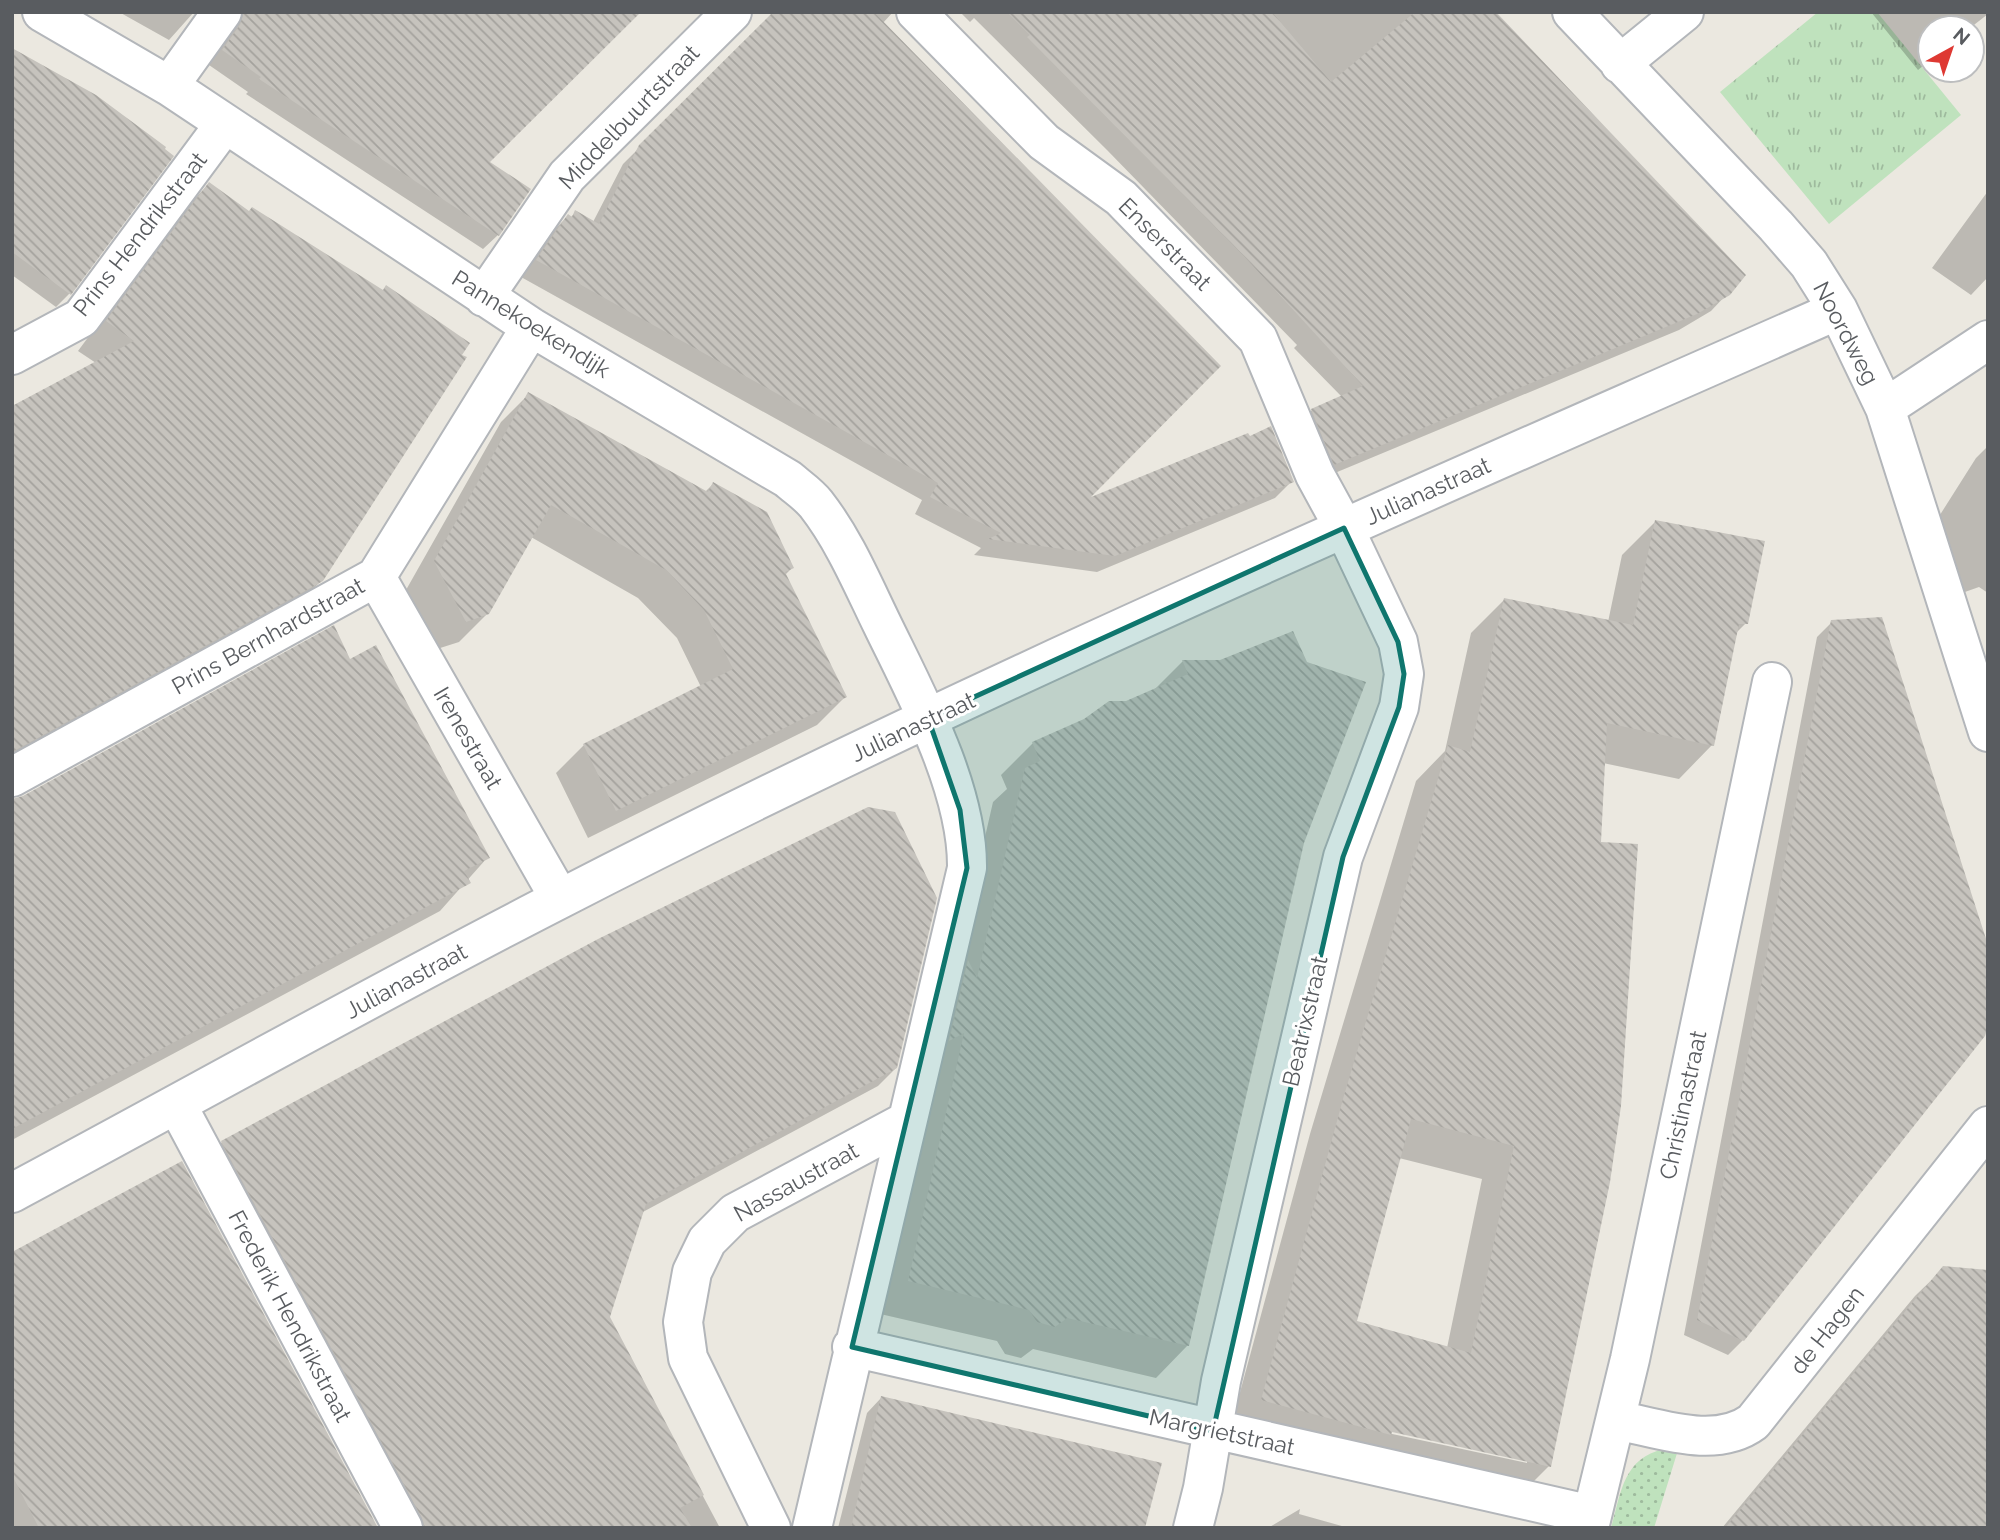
<svg xmlns="http://www.w3.org/2000/svg" width="2000" height="1540" font-family="Raleway,sans-serif">
	<defs>
		<pattern id="grass-dots" width="8" height="8" patternUnits="userSpaceOnUse" patternTransform="scale(1.75)"><rect width="8" height="8" fill="#bfe2bd"/><path d="M2 2h.1M6 6h.1" fill="none" stroke="#9eba9d" stroke-width="1.8" stroke-linecap="round"/></pattern>
		<pattern id="park-tufts" width="24" height="20" patternUnits="userSpaceOnUse" patternTransform="scale(1.75)"><rect width="24" height="20" fill="#bfe2bd"/><path d="M3 7l-1-3M5 7V3M7 7l1-3M15 17l-1-3M17 17v-4M19 17l1-3" fill="none" stroke="#9eba9d"/></pattern>
		<pattern id="building-back-hatch" width="6" height="6" patternUnits="userSpaceOnUse" patternTransform="scale(1.75)"><rect width="6" height="6" fill="#c6c3bd"/><path d="M-1 5l2 2M0 0l6 6M5-1l2 2" fill="none" stroke="#a4a29d"/></pattern>
	</defs>
	<rect width="100%" height="100%" fill="#ebe8e0"/>
	<path fill="url(#grass-dots)" d="M1664,1449L1678,1450L1654,1528H1611C1621,1493 1623,1458 1664,1449Z"/>
	<path fill="url(#park-tufts)" d="M1818,12H1877L1961,115L1829,224L1720,92Z"/>
	<path fill="#0003" fill-rule="evenodd" d="M119,12H194L169,40Z
		M223,12H264L488,162L498,235L483,249L246,94L248,92L209,65L230,31Z
		M776,12H893L882,24L1083,502L1292,481L1275,498L1097,572L974,555L981,548L915,514L922,500L521,277L551,233L568,216L570,218L576,212L593,222L623,164Z
		M960,12H1493L1728,293L1711,311L1679,330L1318,480L1295,427L1312,410L1342,397L1294,348L1297,345L1107,150L974,18L970,22Z
		M1871,12H1988V14L1970,28H1930V60L1918,70Z
		M12,50L171,156L69,294L56,307L12,275Z
		M209,184L322,580L292,610L12,763V408L96,363L78,351L180,213Z
		M1988,191V277L1971,295L1932,268Z
		M529,394L705,492L713,484L792,568L784,576L845,697L817,725L588,838L556,773L584,745L701,687L677,638L638,598L531,537L488,613L459,642L437,649L406,590L501,422Z
		M1988,446V593L1979,587L1962,593L1938,518L1976,458Z
		M1655,522L1746,623L1735,634L1712,745L1679,779L1603,763L1549,1466L1516,1499L1229,1433L1310,1134L1416,781L1445,751L1471,633L1504,600L1608,622L1622,555ZM1399,1158L1482,1179L1447,1348L1355,1323ZM1383,1428L1527,1460V1463L1383,1432Z
		M1832,622L1743,1340L1728,1355L1684,1335L1817,637Z
		M349,661L487,858L440,911L12,1140V813Z
		M1183,661L1303,843L1188,1345L1156,1378L1033,1349L1021,1358L1005,1354L997,1341L876,1313L993,802L1007,789L1001,775L1033,743L1153,691Z
		M896,1068L878,1086L641,1213L608,1318L720,1528H401L204,1160L222,1142Z
		M12,1254L376,1528H12Z
		M1944,1268L1988,1528H1722L1915,1296Z
		M881,1398L1143,1528H838L867,1413Z
		M1300,1509L1299,1514L1349,1528H1268Z"/>
	<path fill="url(#building-back-hatch)" fill-rule="evenodd" d="M244,12H641L490,162L531,189L499,236L259,79L261,77L222,50L240,25Z
		M773,12H874L1221,366L1091,497L1248,433L1250,436L1271,426L1294,482L1115,556L988,539L1001,533L930,497L938,483L536,260L568,214L572,217L575,210L599,224L639,145Z
		M1007,12H1272L1331,82L1415,12H1496L1746,275L1730,295L1697,314L1334,465L1311,409L1363,386L1243,255L1027,37L1030,35Z
		M12,48L96,95L166,147L165,149L174,156L71,295L12,252Z
		M209,182L249,211L252,207L383,290L386,285L470,343L462,355L467,357L323,581L12,752V406L134,341L106,321Z
		M528,392L708,492L713,482L767,512L794,568L785,572L847,697L616,811L583,744L733,669L704,610L666,570L551,505L489,614L466,622L434,561Z
		M1655,520L1765,541L1748,624H1739L1714,746L1607,723L1601,842L1638,844L1621,1106L1610,1182L1551,1467L1392,1432L1391,1435L1261,1400L1343,1099L1448,745L1470,752L1504,598L1633,625ZM1411,1119L1514,1146L1471,1353L1357,1321Z
		M1882,617L1988,945V1026L1985,1036L1744,1341L1697,1320L1831,620Z
		M334,625L350,659L376,645L490,858L464,871L471,883L12,1129V799L23,796Z
		M1293,631L1307,662L1366,682L1304,843L1189,1346L1067,1318L1055,1327L1037,1322L1029,1310L908,1281L964,1033L949,1041L968,960L977,978L1025,768L1040,761L1032,742L1084,719L1109,701H1126L1188,674L1182,660H1220Z
		M868,807L895,812L937,898L897,1068L646,1204L610,1317L704,1495L680,1508L692,1528H425L422,1518L221,1141L598,939Z
		M182,1161L378,1528H39L12,1475V1252Z
		M1943,1266L1988,1270V1528H1725Z
		M881,1396L1162,1463L1145,1528H851Z"/>
	<g fill="none" stroke-linecap="round" stroke-linejoin="round">
		<g stroke="#b3b6ba" stroke-width="42">
			<path id="street" d="M42,12L169,86L531,327L788,479C797,487 808,494 816,504C844,540 862,583 882,624C916,694 968,789 967,868L812,1528
				M916,12L1044,142L1121,198L1258,339L1315,475L1344,528L1398,642L1404,674L1399,707L1343,857L1221,1381L1203,1488L1193,1528
				M1572,12L1776,226L1809,264L1838,310L1885,408L1988,732
				M1620,64L1684,12
				M169,86L222,12
				M484,297L567,176L732,12
				M12,355L81,318L224,125
				M1885,408L1988,340
				M376,577L560,899
				M12,777L376,577L531,327
				M177,1105L403,1528
				M12,1193C195,1095 376,993 560,899C977,684 1409,500 1838,310
				M852,1347L1592,1515
				M1616,1420C1659,1428 1715,1450 1753,1422L1988,1126
				M771,1528L688,1358L683,1322L692,1272L707,1241L735,1213L905,1122
				M1589,1528L1630,1359L1772,682"/>
		</g>
		<use href="#street" stroke="#fff" stroke-width="38"/>
	</g>
	<path fill="#0f766e" fill-opacity="0.2" stroke="#0f766e" stroke-width="5" stroke-linejoin="round" d="M1344,528L1398,642L1404,674L1399,707L1343,857L1213,1431L852,1347L967,868L960,810L928,718Z"/>
	<g text-anchor="middle" stroke-width="6" stroke-linejoin="round" paint-order="stroke">
		<g font-size="23" fill="#595c60" stroke="#fff">
			<text transform="translate(629 117) rotate(-46)" y="8">Middelbuurtstraat</text>
			<text transform="translate(140 234) rotate(-52)" y="8">Prins Hendrikstraat</text>
			<text transform="translate(1165 244) rotate(45)" y="8">Enserstraat</text>
			<text transform="translate(531 324) rotate(32)" y="8">Pannekoekendijk</text>
			<text transform="translate(1846 333) rotate(62)" y="8">Noordweg</text>
			<text transform="translate(1428 491) rotate(-24)" y="8">Julianastraat</text>
			<text transform="translate(268 636) rotate(-29)" y="8">Prins Bernhardstraat</text>
			<text transform="translate(913 727) rotate(-25)" y="8">Julianastraat</text>
			<text transform="translate(468 738) rotate(60)" y="8">Irenestraat</text>
			<text transform="translate(406 981) rotate(-28)" y="8">Julianastraat</text>
			<text transform="translate(1305 1021) rotate(-77)" y="8">Beatrixstraat</text>
			<text transform="translate(1683 1105) rotate(-78)" y="8">Christinastraat</text>
			<text transform="translate(796 1182) rotate(-29)" y="8">Nassaustraat</text>
			<text transform="translate(290 1316) rotate(62)" y="8">Frederik Hendrikstraat</text>
			<text transform="translate(1827 1330) rotate(-52)" y="8">de Hagen</text>
			<text transform="translate(1222 1432) rotate(12)" y="8">Margrietstraat</text>
		</g>
	</g>
	<rect width="2000" height="1540" fill="none" stroke="#595c60" stroke-width="28"/>
	<g transform="translate(1951 49) rotate(40)"><circle r="33" fill="#ffffff" stroke="#bdbebf" stroke-width="2"/>
	<path d="M0-5L12 26L0 18L-12 26Z" fill="#de3933"/>
	<text y="-10" font-size="19" font-weight="bold" text-anchor="middle" fill="#595c60">N</text>
	</g>
</svg>
